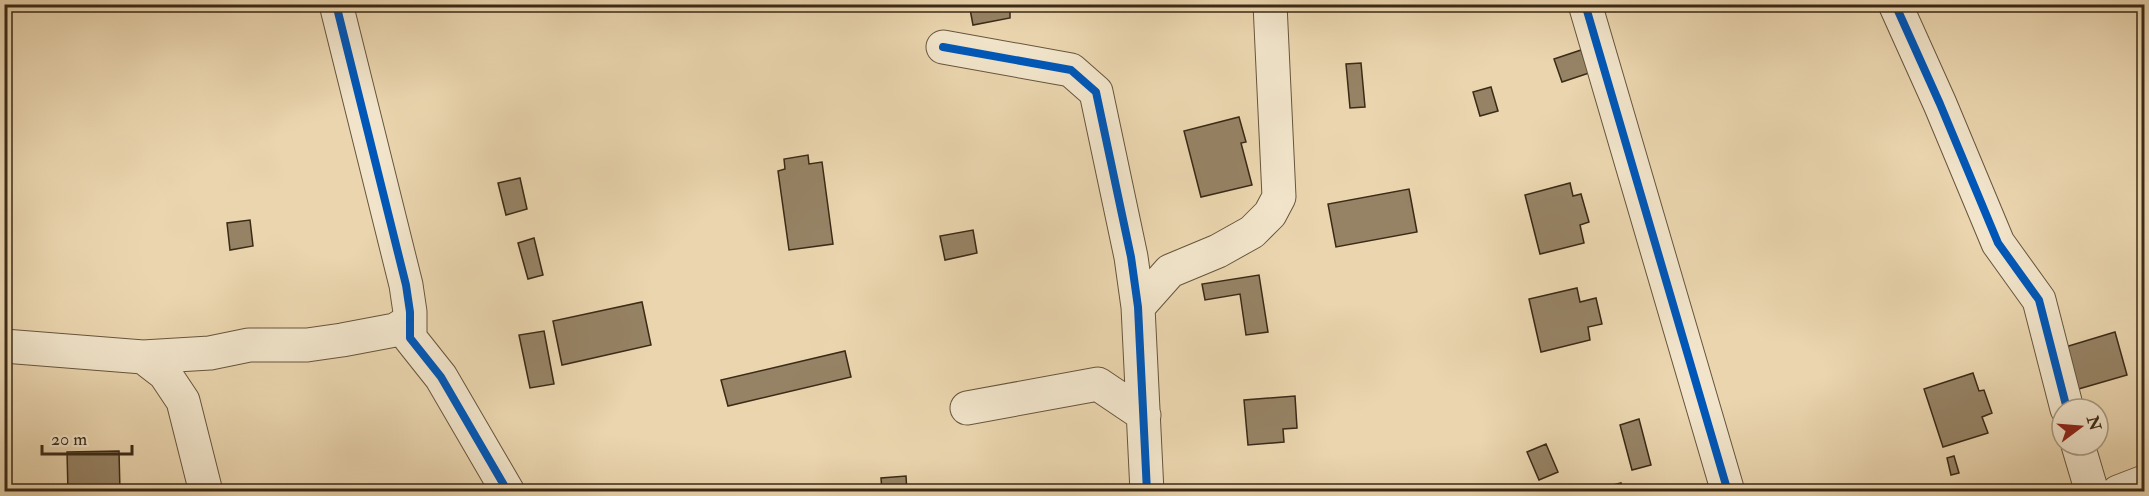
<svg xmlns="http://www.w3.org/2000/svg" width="2149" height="496" font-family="'IM FELL Double Pica',serif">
	<rect width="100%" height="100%" fill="#ead5ae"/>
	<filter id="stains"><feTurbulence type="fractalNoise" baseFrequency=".00333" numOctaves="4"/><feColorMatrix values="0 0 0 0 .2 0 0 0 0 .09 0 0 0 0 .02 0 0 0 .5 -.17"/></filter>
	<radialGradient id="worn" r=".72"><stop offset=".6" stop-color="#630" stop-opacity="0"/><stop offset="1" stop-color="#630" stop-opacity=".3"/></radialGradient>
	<path fill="#968365" stroke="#3b2a16" stroke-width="1.5" d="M969,4H1010V18L973,25Z
		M1581,50L1589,73L1562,82L1554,59Z
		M1361,63L1365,107L1350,108L1346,64Z
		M1491,87L1498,111L1480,116L1473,92Z
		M1239,117L1246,142L1241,143L1252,185L1201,197L1184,131Z
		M808,155L809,164L822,162L833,244L789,250L778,171L785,169L784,159Z
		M520,178L527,209L506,215L498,183Z
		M1570,183L1573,196L1581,194L1589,222L1580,225L1584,243L1540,254L1525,195Z
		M1409,189L1417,232L1336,247L1328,204Z
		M250,220L253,246L230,250L227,223Z
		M973,230L977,253L945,260L940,236Z
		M534,238L543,275L528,279L518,243Z
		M1259,275L1268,332L1246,335L1240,294L1205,300L1202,284Z
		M1577,288L1580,302L1596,298L1602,324L1588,327L1590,340L1541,352L1529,299Z
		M642,302L651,345L562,365L553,321Z
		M544,331L554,384L530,388L519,335Z
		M2115,332L2127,375L2075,390L2062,348Z
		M845,351L851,377L728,406L721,380Z
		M1973,373L1979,391L1984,390L1992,413L1982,417L1988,433L1943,447L1924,389Z
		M1295,396L1297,428L1283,429L1284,442L1248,445L1244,400Z
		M1639,419L1651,465L1632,470L1620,425Z
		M1546,444L1558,472L1539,480L1527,452Z
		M119,451L120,492H68L67,452Z
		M1954,456L1959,473L1951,475L1947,458Z
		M906,476L907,492H882L881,478Z
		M1621,483L1623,492H1602L1601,488Z"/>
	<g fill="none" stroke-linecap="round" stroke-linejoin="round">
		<g stroke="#67553c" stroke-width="35">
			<path id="minor" d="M336,4L406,285L410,312V338L441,377L508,492
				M1585,4L1728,492
				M1895,4L1940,104L1998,243L2039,300L2067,409
				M943,47L1071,70L1096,92L1131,257L1138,307L1147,492
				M1138,307L1170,271L1218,251L1252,232L1270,214L1279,197L1270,4
				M4,346L143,357L210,353L249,345H307L342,340L395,330L410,321
				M143,357L165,374L183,401L206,492
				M967,408L1098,384L1144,415
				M2078,445L2092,492
				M2118,492L2144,482"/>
		</g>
		<use href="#minor" stroke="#f1e4ca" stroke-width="33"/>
		<g stroke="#f1e4ca" stroke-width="11">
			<path id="cycleway" d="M336,4L406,285L410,312V338L441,377L508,492
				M1585,4L1728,492
				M1895,4L1940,104L1998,243L2039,300L2067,409
				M943,47L1071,70L1096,92L1131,257L1138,307L1147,492"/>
		</g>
		<use href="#cycleway" stroke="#0057b8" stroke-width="8"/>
	</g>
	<rect width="2149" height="496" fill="none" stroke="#ead5ae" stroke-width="24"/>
	<rect x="6" y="6" width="2137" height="484" fill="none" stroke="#3b2a16" stroke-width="3"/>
	<rect x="12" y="12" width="2125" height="472" fill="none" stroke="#3b2a16" stroke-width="1.5"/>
	<g transform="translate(2080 427) rotate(74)"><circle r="28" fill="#f1e4ca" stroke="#a89a82" stroke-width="1.5"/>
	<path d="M0-4.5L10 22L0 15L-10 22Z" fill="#8f2418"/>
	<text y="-9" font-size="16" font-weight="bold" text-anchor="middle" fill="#3b2a16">N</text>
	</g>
	<path d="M42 445v9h90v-9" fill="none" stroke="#3b2a16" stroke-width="3"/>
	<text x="51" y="445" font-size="18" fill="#3b2a16" stroke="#f1e4ca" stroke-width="4.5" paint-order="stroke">20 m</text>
	<rect width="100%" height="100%" filter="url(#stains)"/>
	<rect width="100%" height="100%" fill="url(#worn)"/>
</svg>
